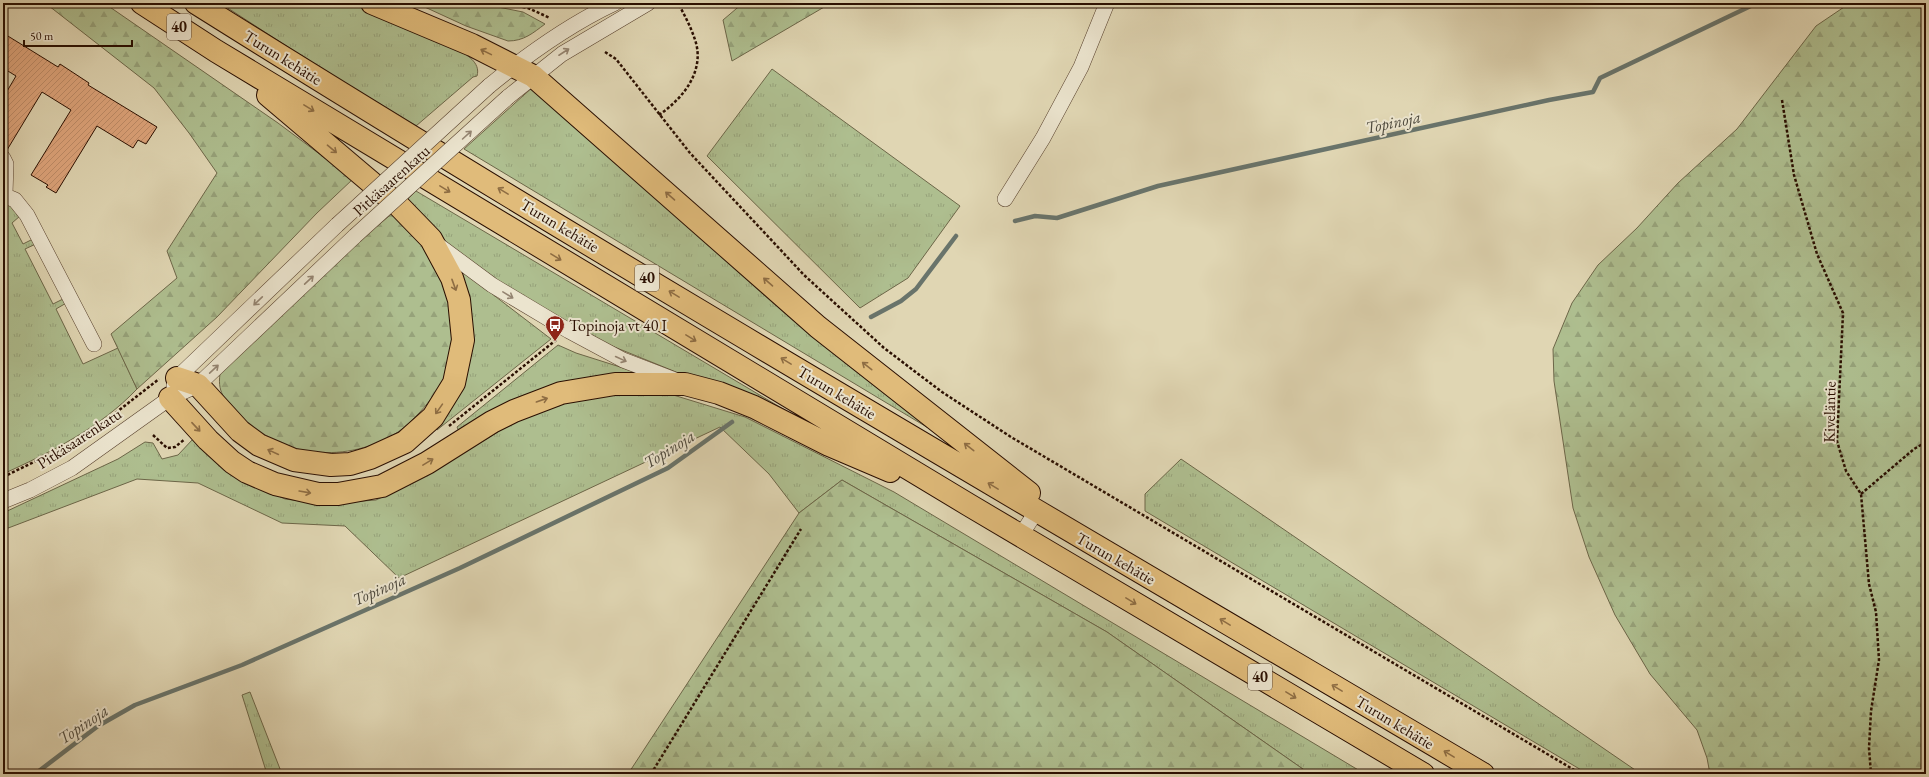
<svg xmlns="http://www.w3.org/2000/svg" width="1929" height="777" font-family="'EB Garamond',serif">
	<defs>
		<pattern id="grass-tufts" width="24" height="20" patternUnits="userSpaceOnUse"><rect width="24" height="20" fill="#aebe8f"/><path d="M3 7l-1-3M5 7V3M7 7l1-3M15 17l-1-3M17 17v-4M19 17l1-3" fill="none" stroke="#96a27a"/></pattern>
		<pattern id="forest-firs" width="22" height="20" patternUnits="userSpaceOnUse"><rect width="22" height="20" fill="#aebe8f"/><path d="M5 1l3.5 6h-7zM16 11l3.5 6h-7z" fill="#96a27a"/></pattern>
		<pattern id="building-hatch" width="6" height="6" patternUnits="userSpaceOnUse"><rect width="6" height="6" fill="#dfa57c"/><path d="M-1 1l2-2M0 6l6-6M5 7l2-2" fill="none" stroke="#bf8d69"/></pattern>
	</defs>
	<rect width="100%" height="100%" fill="#e0d6b3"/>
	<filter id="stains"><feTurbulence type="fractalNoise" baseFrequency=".005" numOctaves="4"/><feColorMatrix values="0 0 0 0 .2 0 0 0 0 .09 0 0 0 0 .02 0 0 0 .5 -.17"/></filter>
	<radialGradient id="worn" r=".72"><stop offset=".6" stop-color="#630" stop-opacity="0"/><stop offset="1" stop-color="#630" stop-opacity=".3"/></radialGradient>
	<path fill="url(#grass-tufts)" stroke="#6c6648" d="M8,3H49V6L8,4Z
		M220,3H351L457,48C466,55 481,62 477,76L473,77L416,126L308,60Z
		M772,69L960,206L908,278L860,308L707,156Z
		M534,86L945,438L464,149Z
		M416,191L795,416L792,419L607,344L518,295L463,258L404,203Z
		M3,201L11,204L20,216L12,223L23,244L35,238L38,243L25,249L53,304L65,298L68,302L56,309L83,364L118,348L137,389C100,428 51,452 3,474Z
		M453,264L551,339L437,430L434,426Z
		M558,345L576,353L639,373L460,434L457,427Z
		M615,394H670L745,417L894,492L1365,774H1310L1107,632L842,480L799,513L769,474L720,427L399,578L345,526L282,523L198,483L137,479L3,530V513L118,459L145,442L153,443L162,459L178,455L193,439L231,474L285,499L323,504L376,500L430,474L512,423L554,406L582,399Z
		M1181,459L1641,774H1588L1145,511V494Z
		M250,692L282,774H267L242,695Z"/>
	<path fill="url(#forest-firs)" stroke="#6c6648" d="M49,3H104L278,123L353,179L317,213L217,317L137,389L111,334L177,278L167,251L217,173L189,133L154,88L49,6Z
		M416,3L498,7L523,12L545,24C533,33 524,41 508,41L466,26Z
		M743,3H831L732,61L723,20Z
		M1850,3H1926V774H1710L1707,758L1697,730L1650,674L1615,615L1589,557L1573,508L1554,381L1553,349L1572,303L1598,265L1637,228L1678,183L1737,129L1816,26Z
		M394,212C404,222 414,232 423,243C437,261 448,290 453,312C454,320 453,329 453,337C452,368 441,389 420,412C413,419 406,427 398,432C349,464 279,459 240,415C227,401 217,395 220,374L353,246Z
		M842,480L1107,632L1310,774H628L799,513Z"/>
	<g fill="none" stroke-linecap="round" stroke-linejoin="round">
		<path stroke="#69746b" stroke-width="4.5" d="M1015,221L1035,216L1057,218L1158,186L1549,100L1593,92L1600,78L1757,3
			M871,317L901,301L916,289L956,236
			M35,774L98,726L135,705L242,665L460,568L668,468L732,422"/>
	</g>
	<path fill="url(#building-hatch)" stroke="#290e00" d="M3,33L58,67L60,64L89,83L88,85L157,127L146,144L138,140L133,148L97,126L56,193L46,187L48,185L31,175L71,110L42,92L7,150L3,149V98L16,76L3,68Z"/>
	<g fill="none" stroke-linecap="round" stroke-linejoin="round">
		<g stroke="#57402d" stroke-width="16">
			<path id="minor" d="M489,86C528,54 568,25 615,3
				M508,97L562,54L648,3
				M3,158L6,164L5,194
				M3,195L15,200L27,215L94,344
				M1005,199L1043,138L1081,67L1107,3
				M438,245L492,285L569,331L623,360L675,380
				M174,386L177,378L337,225
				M3,501L30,490L72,468L170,398L198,385L355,236
				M1021,535L1036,512"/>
		</g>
		<g stroke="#290e00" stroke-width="24">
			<path id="highway" d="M142,3L216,51L969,505L1423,774
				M196,3C620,269 1052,519 1483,774
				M372,3L472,45L533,76L818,327L1029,493
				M177,378L198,385L240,431L259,445L294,460L331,465L350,464L370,458L405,442L433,417L454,383L463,340L459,300L452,278L431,239L399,206L268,95
				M170,398L208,440L232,462L247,472L275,484L318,494H338L382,486L427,463L492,422L514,411L561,393L615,384H685L719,393L754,407L829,445L890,471"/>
		</g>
		<path stroke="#290e00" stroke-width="2.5" stroke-dasharray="3 2" stroke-linecap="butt" d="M503,3L528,8L550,18
			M661,6L668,3
			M605,52L616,59L690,153L804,275L884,348L942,392L1011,437L1581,774
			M1782,100L1794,175L1817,254L1843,313L1837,441L1846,471L1861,494L1869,584L1876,612L1879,660L1871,711L1869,748L1871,774
			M659,115C682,99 704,73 696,43C692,29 685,16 678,3
			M449,426L556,340
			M153,435L167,448L175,447L185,439
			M3,477L75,442L95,429L159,379
			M1861,494L1914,449L1926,442
			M651,774L801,529"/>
		<use href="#minor" stroke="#ebe4ce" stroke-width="15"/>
		<use href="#highway" stroke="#e0bb7a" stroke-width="22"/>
		<g stroke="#57402d" stroke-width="16" stroke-linecap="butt">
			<path id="minor-bridge" d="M337,225L489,86
				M355,236L508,97"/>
		</g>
		<use href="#minor-bridge" stroke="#ebe4ce" stroke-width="15"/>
	</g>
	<defs><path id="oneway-shaft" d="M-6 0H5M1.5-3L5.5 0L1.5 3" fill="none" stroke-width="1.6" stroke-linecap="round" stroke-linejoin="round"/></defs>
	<g stroke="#8e6d43">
		<use href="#oneway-shaft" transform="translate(486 52) rotate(-154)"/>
		<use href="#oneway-shaft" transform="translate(309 108) rotate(31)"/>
		<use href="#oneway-shaft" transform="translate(332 149) rotate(40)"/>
		<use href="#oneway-shaft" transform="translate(445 189) rotate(31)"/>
		<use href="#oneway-shaft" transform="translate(503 191) rotate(-149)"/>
		<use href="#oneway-shaft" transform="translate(670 196) rotate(-139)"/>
		<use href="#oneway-shaft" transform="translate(556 257) rotate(31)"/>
		<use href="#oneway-shaft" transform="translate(768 282) rotate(-139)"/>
		<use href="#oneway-shaft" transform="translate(454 285) rotate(70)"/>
		<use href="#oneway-shaft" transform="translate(674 294) rotate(-149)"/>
		<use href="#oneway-shaft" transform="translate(691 338) rotate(31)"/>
		<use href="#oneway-shaft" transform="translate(786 361) rotate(-149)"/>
		<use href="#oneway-shaft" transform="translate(867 366) rotate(-142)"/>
		<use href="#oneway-shaft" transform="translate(542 400) rotate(-19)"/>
		<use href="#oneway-shaft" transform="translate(439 409) rotate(125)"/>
		<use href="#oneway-shaft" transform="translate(196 427) rotate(47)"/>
		<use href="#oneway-shaft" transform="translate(969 447) rotate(-142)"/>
		<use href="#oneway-shaft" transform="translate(273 452) rotate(-155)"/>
		<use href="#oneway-shaft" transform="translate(428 462) rotate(-31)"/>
		<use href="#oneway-shaft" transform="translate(993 486) rotate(-149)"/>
		<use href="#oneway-shaft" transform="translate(305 492) rotate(10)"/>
		<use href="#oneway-shaft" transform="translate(1131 601) rotate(31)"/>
		<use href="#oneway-shaft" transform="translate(1225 622) rotate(-149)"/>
		<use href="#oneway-shaft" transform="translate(1337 688) rotate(-149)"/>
		<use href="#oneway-shaft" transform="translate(1291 695) rotate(31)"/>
		<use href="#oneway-shaft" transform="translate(1449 754) rotate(-149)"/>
	</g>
	<g stroke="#948471">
		<use href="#oneway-shaft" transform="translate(564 52) rotate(-33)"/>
		<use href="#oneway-shaft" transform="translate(467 135) rotate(-42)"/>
		<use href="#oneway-shaft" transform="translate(309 280) rotate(-43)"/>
		<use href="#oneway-shaft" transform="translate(508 295) rotate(31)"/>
		<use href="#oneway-shaft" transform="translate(258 301) rotate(136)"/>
		<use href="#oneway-shaft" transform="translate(621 359) rotate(25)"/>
		<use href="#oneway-shaft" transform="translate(214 369) rotate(-43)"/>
	</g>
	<defs>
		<g id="bus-pin" transform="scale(1)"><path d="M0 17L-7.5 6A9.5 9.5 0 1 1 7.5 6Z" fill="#8f2418" stroke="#ebe4ce"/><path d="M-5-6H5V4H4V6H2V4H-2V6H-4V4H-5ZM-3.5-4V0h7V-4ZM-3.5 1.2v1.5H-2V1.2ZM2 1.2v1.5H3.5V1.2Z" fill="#fff"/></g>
	</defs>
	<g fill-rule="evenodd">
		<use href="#bus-pin" x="555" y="325"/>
	</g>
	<g text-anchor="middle" stroke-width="4" stroke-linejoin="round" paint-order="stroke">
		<g fill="#ebe4ce" stroke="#634e3e" stroke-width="1">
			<rect x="167" y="14" width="24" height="26" rx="3"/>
			<rect x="635" y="265" width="24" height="26" rx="3"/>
			<rect x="1248" y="664" width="24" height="26" rx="3"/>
		</g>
		<g font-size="15" font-weight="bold" fill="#290e00">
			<text x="179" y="32">40</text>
			<text x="647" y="283">40</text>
			<text x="1260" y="682">40</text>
		</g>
		<g font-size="16" fill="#290e00" stroke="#ebe4ce">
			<text transform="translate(283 57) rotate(32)" y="6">Turun kehätie</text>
			<text transform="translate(391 180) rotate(-42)" y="6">Pitkäsaarenkatu</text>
			<text transform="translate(560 225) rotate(31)" y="6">Turun kehätie</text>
			<text transform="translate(837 392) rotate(31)" y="6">Turun kehätie</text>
			<text transform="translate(1829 412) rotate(-89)" y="6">Kiveläntie</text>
			<text transform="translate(79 438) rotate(-33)" y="6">Pitkäsaarenkatu</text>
			<text transform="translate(1116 558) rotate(30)" y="6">Turun kehätie</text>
			<text transform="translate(1395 722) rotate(31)" y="6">Turun kehätie</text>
		</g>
		<g font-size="16" fill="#290e00" stroke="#ebe4ce" text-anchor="start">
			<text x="569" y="331">Topinoja vt 40 I</text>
		</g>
		<g font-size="17" font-style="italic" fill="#4e4a3e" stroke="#ebe4ce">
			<text transform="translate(1393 122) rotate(-12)" y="6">Topinoja</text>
			<text transform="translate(669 449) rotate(-32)" y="6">Topinoja</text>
			<text transform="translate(379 589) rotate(-24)" y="6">Topinoja</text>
			<text transform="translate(83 724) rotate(-34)" y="6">Topinoja</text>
		</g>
	</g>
	<rect width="1929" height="777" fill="none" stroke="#e0d6b3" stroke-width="16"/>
	<rect x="4" y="4" width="1921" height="769" fill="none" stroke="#290e00" stroke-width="2"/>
	<rect x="8" y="8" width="1913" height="761" fill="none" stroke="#290e00"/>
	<path d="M24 40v6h108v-6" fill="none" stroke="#290e00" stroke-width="2"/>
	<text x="30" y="40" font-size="12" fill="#290e00" stroke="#ebe4ce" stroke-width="3" paint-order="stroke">50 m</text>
	<rect width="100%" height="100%" filter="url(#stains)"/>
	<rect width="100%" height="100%" fill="url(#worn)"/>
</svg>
